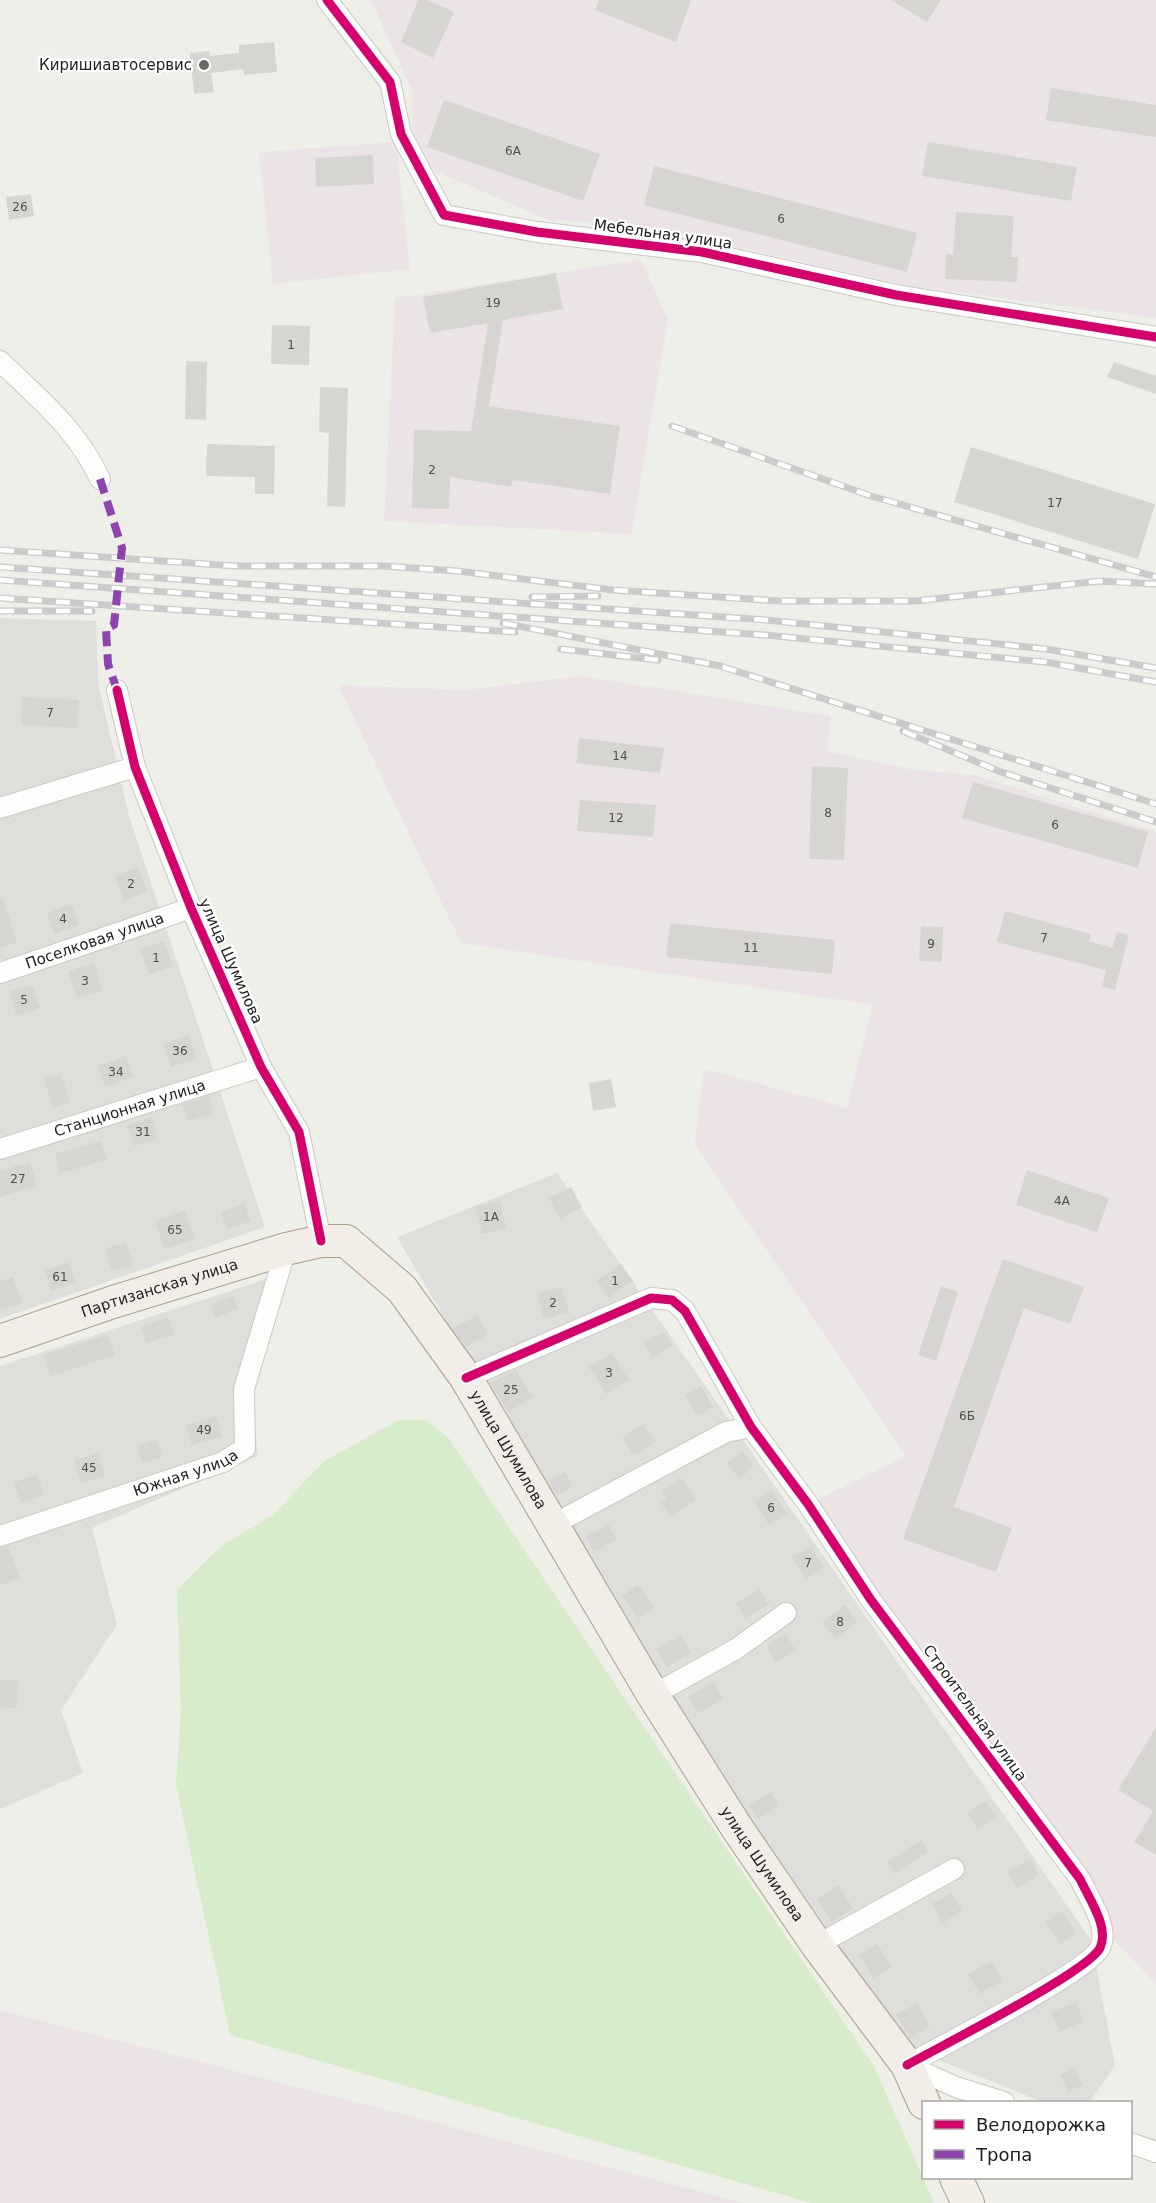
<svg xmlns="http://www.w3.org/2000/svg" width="1156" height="2203" font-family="'DejaVu Sans',sans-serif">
	<rect width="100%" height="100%" fill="#efefea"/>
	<path fill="#dededb" d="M0,618L96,621L98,683L129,816L265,1227L0,1319Z
		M557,1173L1091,1940L1115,2065L1090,2102H1043L911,2049L668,1700L397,1237Z
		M288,1272L250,1392L258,1456L92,1528L117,1625L61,1710L83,1773L0,1809V1366Z"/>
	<path fill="#ece3e7" d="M371,0H1156V318L910,286L633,224L549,220L435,171L413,134L412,91Z
		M396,142L410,269L273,284L259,152Z
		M641,260L668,320L632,534L384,521L395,298Z
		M582,676L831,716L827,751L908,769L975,775L1156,832V1984L1102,1928L808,1504L906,1456L695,1144L704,1069L847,1108L873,1005L461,943L338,685L465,690Z
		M0,2010L745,2203H0Z"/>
	<path fill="#d7ecca" d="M399,1420H426L448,1437L875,2068L934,2203H811L230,2035L176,1785L181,1710L177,1590L220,1547L273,1515L324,1461Z"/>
	<path fill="#d6d5d1" d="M418,0H428L454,12L433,58L401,42Z
		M599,0H691L676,42L595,10Z
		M891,0H941L927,22Z
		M274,42L277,72L244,75L243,69L211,73L214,92L194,94L190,53L209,51L210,56L239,53V45Z
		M1051,88L1156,105V137L1046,120Z
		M444,100L600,154L583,201L427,147Z
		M928,142L1077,167L1071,201L922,176Z
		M373,155L374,184L316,187L315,158Z
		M654,166L917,233L907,272L644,205Z
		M31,194L34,216L9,220L6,197Z
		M956,212L1014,216L1011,257H1018L1017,282L945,279L946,254L953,255Z
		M556,273L563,309L503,320L489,406L620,426L610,494L513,480L511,487L450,477L449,509L412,508L414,430L471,431L488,323L430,333L423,297Z
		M272,325L310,326L309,365L271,364Z
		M186,361L207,362L206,420L185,419Z
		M1114,362L1156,376V394L1107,377Z
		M320,387L348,388L345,507L327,506L329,433L319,432Z
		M207,444L275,446L274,494H255V477L206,476Z
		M971,447L1155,504L1138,559L954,502Z
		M22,697L79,700L77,728L21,725Z
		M579,738L664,748L660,773L576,763Z
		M812,766L848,768L844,860L809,859Z
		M973,782L1148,832L1138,868L962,818Z
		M580,800L656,805L653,837L577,831Z
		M138,867L147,892L124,901L115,876Z
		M0,899H3L17,942L0,948Z
		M71,904L79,925L54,934L47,913Z
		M1005,911L1091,934L1089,941L1112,948L1117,932L1129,935L1115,990L1102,987L1106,970L997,942Z
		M670,923L835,940L832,974L666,957Z
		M921,926L943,927L942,962L919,961Z
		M164,941L173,966L149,975L140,949Z
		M94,963L102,991L77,998L68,971Z
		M32,985L40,1008L17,1016L9,992Z
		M189,1035L197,1059L171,1067L163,1044Z
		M126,1056L133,1077L105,1087L98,1066Z
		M61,1074L70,1102L53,1107L44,1079Z
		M611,1079L616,1107L593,1111L589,1083Z
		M209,1096L214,1114L188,1121L183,1104Z
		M152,1117L158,1139L134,1146L127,1125Z
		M101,1141L107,1160L60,1173L55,1154Z
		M30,1162L37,1186L0,1197V1171Z
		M1027,1170L1109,1198L1097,1232L1016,1205Z
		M571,1187L582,1207L560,1219L549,1198Z
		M500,1201L506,1228L482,1234L475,1206Z
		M245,1204L251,1221L227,1229L221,1212Z
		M185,1211L195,1239L165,1249L155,1221Z
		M126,1242L133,1265L112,1271L105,1249Z
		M1003,1259L1084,1287L1070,1324L1024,1308L954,1507L1012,1528L996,1572L903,1539Z
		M69,1262L76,1283L51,1291L45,1270Z
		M621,1264L633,1281L609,1298L597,1280Z
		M13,1277L22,1303L0,1310V1281Z
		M941,1286L958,1292L936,1361L918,1355Z
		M562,1287L569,1312L544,1319L537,1294Z
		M234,1296L238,1309L215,1317L211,1304Z
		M477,1315L488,1334L466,1347L453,1329Z
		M168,1317L174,1335L146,1343L141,1326Z
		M663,1332L672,1345L653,1357L644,1343Z
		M107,1335L115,1355L50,1376L44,1355Z
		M612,1353L629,1380L606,1394L589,1367Z
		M516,1370L533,1397L509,1412L490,1383Z
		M701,1386L713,1407L698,1416L685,1395Z
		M216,1416L222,1436L192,1445L186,1425Z
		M643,1424L655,1442L634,1455L622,1437Z
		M157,1439L162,1457L142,1463L137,1446Z
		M742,1451L754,1466L739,1479L727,1463Z
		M98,1453L105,1476L81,1483L74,1460Z
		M565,1472L573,1486L557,1495L549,1481Z
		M37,1474L44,1495L21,1503L13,1483Z
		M682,1478L696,1500L670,1516L661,1503L667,1500L662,1491Z
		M772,1490L787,1513L769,1525L754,1502Z
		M608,1524L617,1539L594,1552L586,1537Z
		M8,1546L20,1578L0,1585V1548Z
		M811,1546L824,1568L806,1579L792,1557Z
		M638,1585L654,1607L638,1618L622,1596Z
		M760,1589L768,1605L745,1618L736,1603Z
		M845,1605L858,1622L835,1639L822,1622Z
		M786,1634L796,1651L775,1662L766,1646Z
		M681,1635L691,1652L667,1667L656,1649Z
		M0,1680L18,1681L17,1708L0,1707Z
		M714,1682L723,1699L698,1713L688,1696Z
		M1156,1727V1855L1134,1842L1153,1811L1118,1790Z
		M771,1792L779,1806L758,1819L749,1805Z
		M985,1801L996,1816L978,1829L967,1813Z
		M921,1840L928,1852L895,1874L887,1862Z
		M1030,1859L1039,1875L1017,1888L1007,1872Z
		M838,1885L853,1908L832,1922L817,1899Z
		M951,1893L962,1911L943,1923L932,1904Z
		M1062,1911L1076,1933L1060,1944L1045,1922Z
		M877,1944L892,1967L873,1978L859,1955Z
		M991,1961L1003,1980L980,1994L968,1975Z
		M1076,2002L1084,2021L1060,2032L1051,2012Z
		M917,2003L930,2026L910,2038L896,2015Z
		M1075,2068L1082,2085L1068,2092L1060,2075Z"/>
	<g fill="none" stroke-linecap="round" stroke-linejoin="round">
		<g stroke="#c8c8c6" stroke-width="22">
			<g id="street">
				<path d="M327,0L390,82L401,134L444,215L537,232L702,252L896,295L1156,337"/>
				<path d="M0,361C39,399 77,429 100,479"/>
				<path d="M117,690L135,767L191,908L261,1067L299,1132L321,1241"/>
				<path d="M0,808L135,767"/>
				<path id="s1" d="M0,973L191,908"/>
				<path id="s2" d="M0,1149L261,1067"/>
				<path d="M466,1378L651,1298L672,1300L685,1311L751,1427L808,1504L871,1600L1080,1879C1088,1897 1110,1927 1100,1948C1088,1972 939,2047 907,2065"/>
				<path d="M552,1525L726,1432L751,1427"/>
				<path id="s3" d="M0,1536L223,1462L245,1448L244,1389L286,1249"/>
				<path d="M653,1695L736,1649L786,1613"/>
				<path d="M817,1945L954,1869"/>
				<path d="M907,2065L956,2087L1004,2102"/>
				<path d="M1130,2143L1156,2152"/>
			</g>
		</g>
		<g stroke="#a6a085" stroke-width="34">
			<g id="primary">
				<path id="s4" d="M0,1341L113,1302L286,1249L321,1241H346L402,1289L466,1378L653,1695L737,1828L817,1945L907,2065L924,2103"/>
				<path d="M956,2178L968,2203"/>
			</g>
		</g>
		<use href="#street" stroke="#fdfdfc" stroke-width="20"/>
		<use href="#primary" stroke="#f2eee7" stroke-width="32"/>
		<g stroke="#cbcbcb" stroke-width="7">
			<path id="rail" d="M672,426L871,496L1156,577
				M0,550L235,566H383L457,571L613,590L779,601H915L1100,581L1156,584
				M0,567L766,620L1046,649L1156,668
				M0,580L765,635L1045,662L1156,682
				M532,597L598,596
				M0,598L515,632
				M0,611H92
				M503,623L720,666L1156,804
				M561,649L658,660
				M903,731L1001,772L1156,822"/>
		</g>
		<use href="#rail" stroke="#fff" stroke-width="4.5" stroke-dasharray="14" stroke-linecap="butt"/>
		<path stroke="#8e44ad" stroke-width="8" stroke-dasharray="15 8" stroke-linecap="butt" d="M100,479L122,548L114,625L106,629L108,664L117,690"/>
		<g stroke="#fff" stroke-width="13">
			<path id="cycleway" d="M327,0L390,82L401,134L444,215L537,232L702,252L896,295L1156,337
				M117,690L135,767L191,908L261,1067L299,1132L321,1241
				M466,1378L651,1298L672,1300L685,1311L751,1427L808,1504L871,1600L1080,1879C1088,1897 1110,1927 1100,1948C1088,1972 939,2047 907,2065"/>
		</g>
		<use href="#cycleway" stroke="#d6006c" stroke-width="9"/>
	</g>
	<circle fill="#696967" stroke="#fff" stroke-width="2" cx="204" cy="65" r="6"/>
	<g text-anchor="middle" stroke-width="4.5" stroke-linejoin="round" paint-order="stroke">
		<g font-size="12" fill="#4e4e4d">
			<text x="513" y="155">6А</text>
			<text x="20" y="211">26</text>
			<text x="781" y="223">6</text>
			<text x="493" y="307">19</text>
			<text x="291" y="349">1</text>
			<text x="432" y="474">2</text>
			<text x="1055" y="507">17</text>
			<text x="50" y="717">7</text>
			<text x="620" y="760">14</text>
			<text x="828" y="817">8</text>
			<text x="616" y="822">12</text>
			<text x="1055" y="829">6</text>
			<text x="131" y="888">2</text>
			<text x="63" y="923">4</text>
			<text x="1044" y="942">7</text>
			<text x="931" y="948">9</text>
			<text x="751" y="952">11</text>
			<text x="156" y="962">1</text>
			<text x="85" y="985">3</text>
			<text x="24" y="1004">5</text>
			<text x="180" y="1055">36</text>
			<text x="116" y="1076">34</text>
			<text x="143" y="1136">31</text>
			<text x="18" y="1183">27</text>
			<text x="1062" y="1205">4А</text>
			<text x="491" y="1221">1А</text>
			<text x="175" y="1234">65</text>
			<text x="60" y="1281">61</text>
			<text x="615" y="1285">1</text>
			<text x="553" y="1307">2</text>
			<text x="609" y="1377">3</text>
			<text x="511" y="1394">25</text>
			<text x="967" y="1420">6Б</text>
			<text x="204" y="1434">49</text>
			<text x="89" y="1472">45</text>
			<text x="771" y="1512">6</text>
			<text x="808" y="1567">7</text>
			<text x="840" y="1626">8</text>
		</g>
		<g font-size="15" fill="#212121" stroke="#fff" text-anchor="end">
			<text x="192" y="70">Киришиавтосервис</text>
		</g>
		<g font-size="15" fill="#212121" stroke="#fff">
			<text transform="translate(663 234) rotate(8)" y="5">Мебельная улица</text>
			<text dy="5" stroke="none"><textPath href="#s1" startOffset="100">Поселковая улица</textPath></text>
			<text transform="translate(231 961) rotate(66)" y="5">улица Шумилова</text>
			<text dy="5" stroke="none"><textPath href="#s2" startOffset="136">Станционная улица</textPath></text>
			<text dy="5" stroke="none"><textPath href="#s4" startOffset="168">Партизанская улица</textPath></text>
			<text dy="5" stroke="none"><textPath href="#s4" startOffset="628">улица Шумилова</textPath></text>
			<text dy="5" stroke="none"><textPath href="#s3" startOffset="196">Южная улица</textPath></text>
			<text transform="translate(975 1713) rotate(54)" y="5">Строительная улица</text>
			<text dy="5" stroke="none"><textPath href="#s4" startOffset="1114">улица Шумилова</textPath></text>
		</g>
	</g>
	<rect x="922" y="2101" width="210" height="78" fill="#ffffff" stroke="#a6a6a6" stroke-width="1.5"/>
	<rect x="934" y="2120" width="30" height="9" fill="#d6006c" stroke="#a6a6a6" stroke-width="1.5"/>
	<text x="976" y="2131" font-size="18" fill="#212121">Велодорожка</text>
	<rect x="934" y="2150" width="30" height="9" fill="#8e44ad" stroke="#a6a6a6" stroke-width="1.5"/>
	<text x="976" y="2161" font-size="18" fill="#212121">Тропа</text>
</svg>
